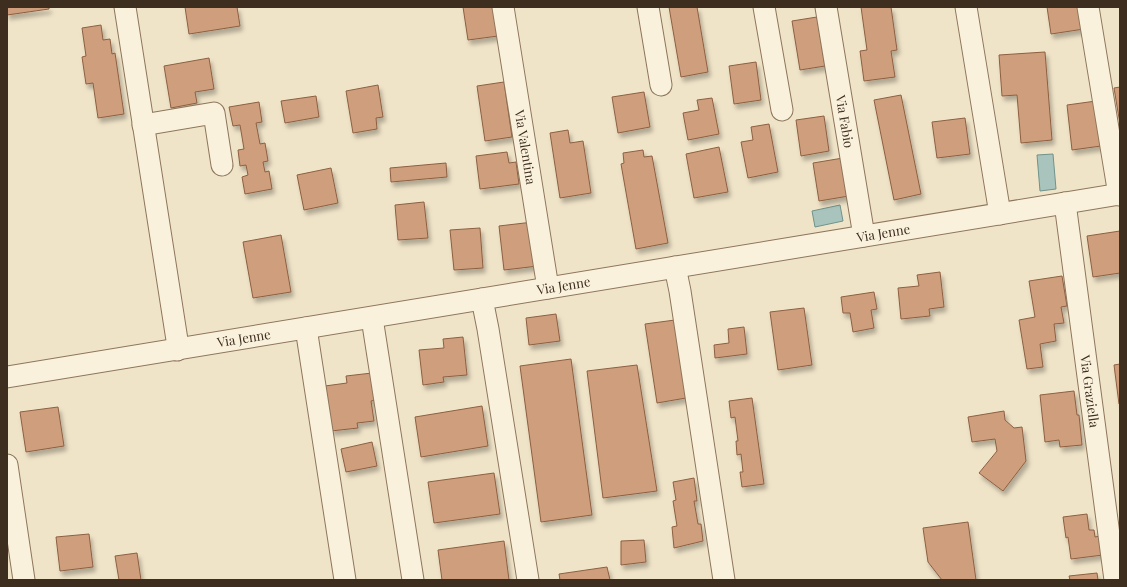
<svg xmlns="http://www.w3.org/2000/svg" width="1127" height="587" font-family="'Playfair Display',serif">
	<defs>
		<filter id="shadow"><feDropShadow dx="2.5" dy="4.5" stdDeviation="2" flood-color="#0004"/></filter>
	</defs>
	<rect width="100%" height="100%" fill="#f0e4c8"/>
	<path fill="#a9c4bc" stroke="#6f938a" d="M1053,154L1056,189L1040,191L1037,155Z
		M840,205L843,221L815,227L812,211Z"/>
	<path fill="#cf9f7d" stroke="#8d5f41" filter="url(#shadow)" d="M7,7H49V9L7,15Z
		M185,7H237L240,26L189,34Z
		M463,7H494L498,36L468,40Z
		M669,7H697L708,72L681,77Z
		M861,7H891L897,50L891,51L895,77L864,81L860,51L867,50Z
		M1047,7H1081L1084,29L1051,34Z
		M817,17L825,66L800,70L792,21Z
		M101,25L103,40L110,39L112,54L115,53L124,114L98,118L93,83L86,84L82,57L86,56L82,28Z
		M1045,52L1052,140L1021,143L1017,95L1002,96L999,55Z
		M209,58L214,89L195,92L197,103L171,108L164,66Z
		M756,62L761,100L734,104L729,66Z
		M504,82L512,137L485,141L477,86Z
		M378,85L383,117L376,118L377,129L353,133L346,91Z
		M1120,87V124L1114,88Z
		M644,92L650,127L618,133L612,97Z
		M901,95L921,194L894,200L874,100Z
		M316,96L319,117L285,123L281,101Z
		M712,98L719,134L688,140L683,113L699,110L697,100Z
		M1096,101L1101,146L1072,150L1067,105Z
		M259,102L262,122L256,123L260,144L265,143L268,161L263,162L265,172L269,171L272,189L245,194L242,177L248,175L246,165L240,166L238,150L244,149L240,125L233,126L229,107Z
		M824,116L829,151L801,156L796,120Z
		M965,118L970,154L937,158L932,122Z
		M769,124L778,172L748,178L741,142L753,140L751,127Z
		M568,130L570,143L583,141L591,193L560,198L550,133Z
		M719,147L728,192L694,198L686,154Z
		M643,150L644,157L652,156L668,243L636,249L621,164L624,163L623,153Z
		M507,152L509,163L516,162L519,184L480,189L476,156Z
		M843,158L849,196L819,201L813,163Z
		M446,163L447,177L391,182L390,168Z
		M331,168L338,203L304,210L297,175Z
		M424,202L428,238L398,240L395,205Z
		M533,222L538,266L504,270L499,226Z
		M480,228L483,268L454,270L450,230Z
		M1120,231V273L1093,277L1087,236Z
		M281,235L291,292L253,298L243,242Z
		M940,272L944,307L929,309L930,316L901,319L898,288L919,286L917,275Z
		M1062,276L1067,306L1061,307L1064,323L1054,324L1056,341L1040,344L1043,367L1027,369L1019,320L1035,317L1029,281Z
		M874,292L877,309L871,310L874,328L853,332L850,313H843L841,297Z
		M804,308L812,365L778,370L770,312Z
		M556,314L560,341L529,345L526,318Z
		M675,320L686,398L657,403L645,324Z
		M744,327L747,354L715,358L714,345L729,343L728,329Z
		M463,337L467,375L443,377L444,382L423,385L419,350L444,348L443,339Z
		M571,359L592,515L541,522L520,366Z
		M1120,364V404H1119L1114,365Z
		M637,365L657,491L603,498L587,371Z
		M372,373L375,400L371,401L374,421L357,423L358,428L331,431L325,386L347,383L346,376Z
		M1074,391L1077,415H1079L1082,445L1060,447L1059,440L1045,442L1040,395Z
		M752,398L764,484L742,487L740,472H743L741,454L737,455L736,441H738L735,417L731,418L729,401Z
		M482,406L488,446L421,457L415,417Z
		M58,407L64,446L26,452L20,412Z
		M1004,411L1005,420L1014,428L1022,427L1026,461L1003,491L979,473L997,451L995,439L972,442L968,417Z
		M372,442L377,466L346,472L341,449Z
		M494,473L500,514L434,523L428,482Z
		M694,478L697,501H694L698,524H701L703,541L674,548L672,527L677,526L673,501L676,500L673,482Z
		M1087,514L1089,530H1094L1095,537L1100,536L1103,555L1071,559L1068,537L1066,538L1063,517Z
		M968,522L976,580H942L928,562L923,528Z
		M89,534L93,567L60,571L56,537Z
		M644,540L646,562L621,565V541Z
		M504,541L509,580H442L438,550Z
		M137,553L141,580H119L115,556Z
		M607,567L610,580H560L559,574Z
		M1097,573L1098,580H1070L1069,576Z"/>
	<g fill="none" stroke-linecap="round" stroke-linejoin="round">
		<g stroke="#8d765c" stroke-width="23">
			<g id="minor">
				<path d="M125,7L177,340V350"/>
				<path id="s1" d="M503,7L548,288"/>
				<path d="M648,7L661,85"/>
				<path d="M764,7L782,110"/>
				<path id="s2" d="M826,7L864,236"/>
				<path d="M966,7L1000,214"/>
				<path d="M1088,7L1119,195"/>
				<path d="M143,125L214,113L222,165"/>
				<path id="s3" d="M1065,203L1115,580"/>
				<path d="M675,267L680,291L724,580"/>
				<path d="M482,299L488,329L528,580"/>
				<path d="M372,318L413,580"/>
				<path d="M306,328L345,580"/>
				<path id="s4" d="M7,377L1120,194"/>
				<path d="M7,465L24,580"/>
			</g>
		</g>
		<use href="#minor" stroke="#faf1dc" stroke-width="21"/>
	</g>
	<g text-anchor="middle" stroke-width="3" stroke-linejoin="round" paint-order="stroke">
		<g font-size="13" fill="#3d2e20" stroke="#f7eed8">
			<text dy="5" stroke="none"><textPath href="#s2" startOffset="116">Via Fabio</textPath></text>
			<text dy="5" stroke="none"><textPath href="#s1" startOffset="142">Via Valentina</textPath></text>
			<text dy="5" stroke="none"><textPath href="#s4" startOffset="888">Via Jenne</textPath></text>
			<text dy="5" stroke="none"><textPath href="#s4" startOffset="564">Via Jenne</textPath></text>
			<text dy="5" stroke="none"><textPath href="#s4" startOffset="240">Via Jenne</textPath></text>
			<text dy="5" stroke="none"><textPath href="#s3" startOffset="190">Via Graziella</textPath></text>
		</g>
	</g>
	<rect width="1127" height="587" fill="none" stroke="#3d2e20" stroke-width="16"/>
</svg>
